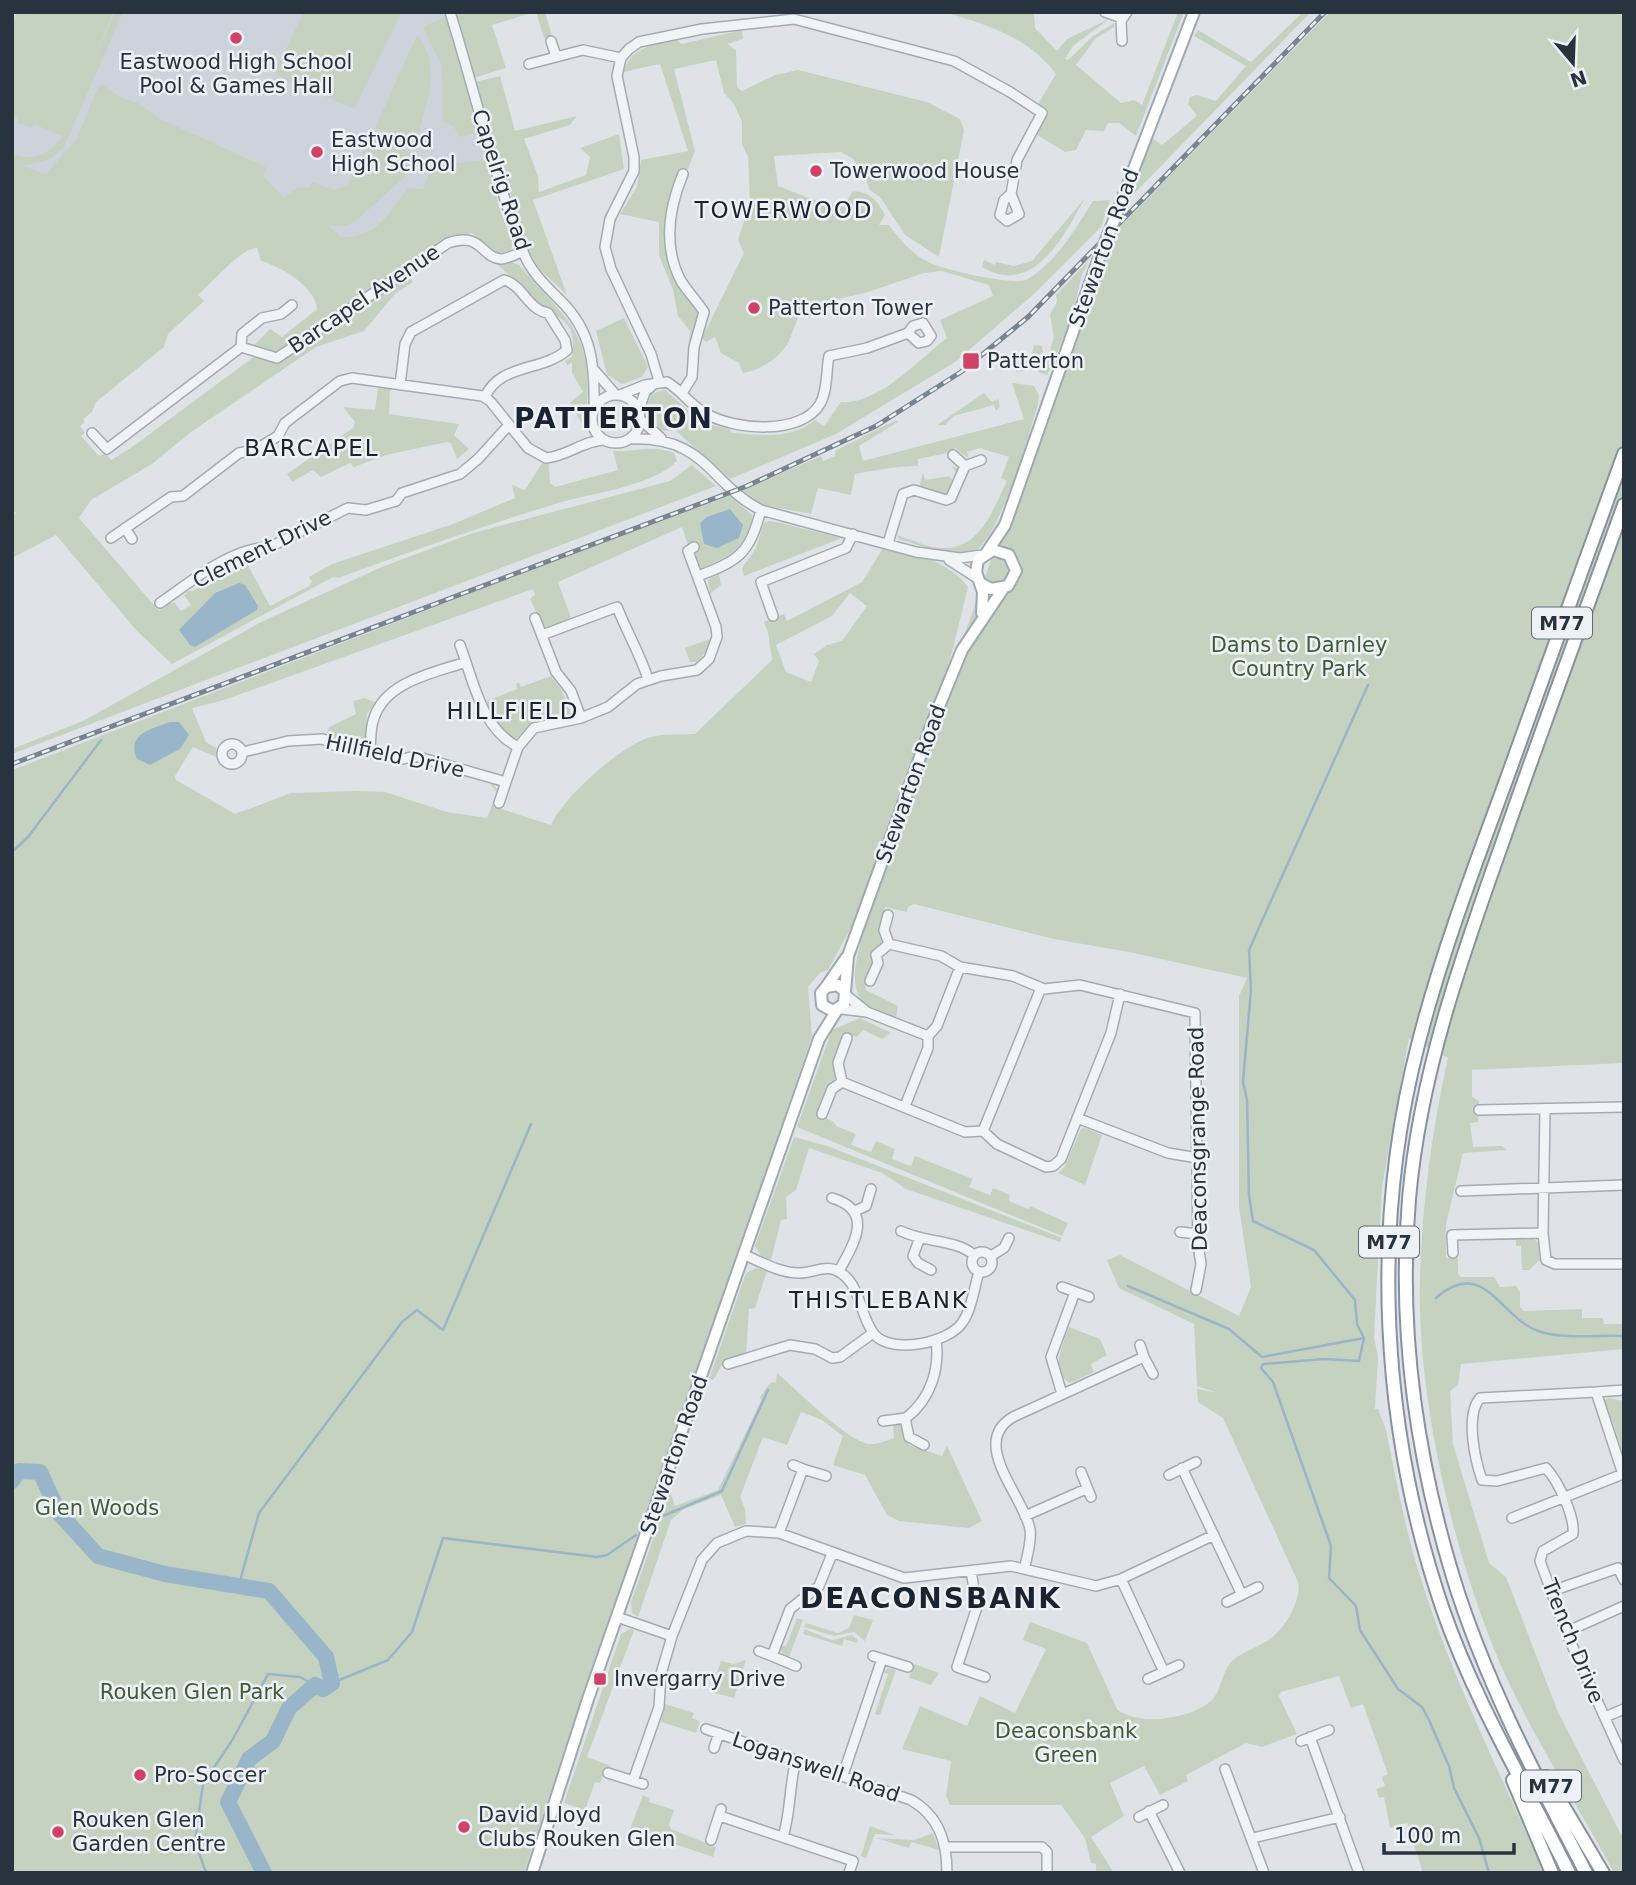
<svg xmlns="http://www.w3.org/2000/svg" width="1636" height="1885" font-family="'DejaVu Sans',sans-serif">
	<rect width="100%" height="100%" fill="#dfe3e8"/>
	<path fill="#cdd3da" d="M12,12H445L496,184L381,276L267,230L79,174L12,177Z"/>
	<path fill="#c6d2c0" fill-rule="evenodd" d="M18,12H26L25,18L27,12H113L91,67L115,12H123L64,147L51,159L22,166L46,174L76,140L98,87L103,85L120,97L138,103L160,119L266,167L263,176L284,198L299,187L309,188L313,182L334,190L347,186L372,134L425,159L358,219L346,226H329L341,237C378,238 387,214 408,188L423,189L431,167L489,159L496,184L498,205L513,243L511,250L499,255L472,233L451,237L275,353L253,346L270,329L282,337L317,309C316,287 280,266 261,261L257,248C242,247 211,284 198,295L204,301L168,334L164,347L96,402L92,412L83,419L85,422L80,426L85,433L81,436L99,456L106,453L111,460L132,447L255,356L277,362L409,275L413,282L395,294L364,331L316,347L191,432L152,464L91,500L79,518L159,611L170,603H175L181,611L191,605L184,595L188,591H193C212,578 226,572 245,560L270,606L309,586L312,582L309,577L332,564L453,524L515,498L512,485L525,490L542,463L549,464L550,483L555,487L618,470L613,451C637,452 649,444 674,453L677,461C650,488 588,493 552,505C480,527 409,552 338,578L333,577L172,664L137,631L56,535L12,558V517L16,513L12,511V154C32,162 52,154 62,136L34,124L31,128L17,122L19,118L12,115V27Z
		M304,12H402L354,109L274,74Z
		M454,12H535L492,25L506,68L473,78Z
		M536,12H545L552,36L544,38Z
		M945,12H1034L1035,28L1057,51L1067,39L1109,19L1073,46L1065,59L1068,60L1093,36L1114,23V27L1096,38L1076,65L1121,103L1134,100L1142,105L1178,12H1184L1136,136L1119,123H1108L1104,131L1086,130L1076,150L1065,152L1034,133L1048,112L1037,106L1056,74C1029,37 987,25 945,12Z
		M1303,12H1311L1128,200L1153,139L1162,145L1197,116L1188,104L1190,97L1197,95L1216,101L1246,66L1194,36L1198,30L1251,62Z
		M1330,12H1624V1063L1472,1070V1097L1479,1101L1478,1122L1470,1123L1473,1147L1502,1146L1507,1150L1463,1153L1446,1224V1258H1458V1274L1461,1277H1494L1500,1287L1516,1286L1520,1292V1307L1524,1311L1582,1309V1318H1603L1604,1324H1624V1349L1461,1364L1458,1385L1450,1391L1453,1444L1489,1563L1506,1577L1558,1712L1624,1840V1873H1614C1580,1809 1540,1748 1509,1683C1457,1573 1416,1399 1420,1278C1422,1204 1432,1130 1448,1058L1409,1038L1382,1187L1374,1337L1378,1357L1375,1409H1378L1386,1430C1396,1479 1405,1529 1420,1576C1452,1679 1501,1774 1544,1873H1423L1407,1823L1390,1828L1384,1797L1379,1798L1376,1789L1385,1786L1382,1777L1388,1774L1363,1704L1351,1708L1339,1676L1281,1692L1279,1696L1297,1734L1262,1747L1246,1743L1186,1775L1188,1781L1160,1795L1144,1766L1110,1783L1124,1816L1091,1837L1114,1873H1096V1864L1091,1863L1085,1838L1061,1805H950L946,1796L951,1761L902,1749L920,1706L967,1726L980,1696L1015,1713L1046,1649L1023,1640L1030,1622L1087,1643L1117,1709C1138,1727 1194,1719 1213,1699C1222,1688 1222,1670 1233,1660C1245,1650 1263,1646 1275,1635C1287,1624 1302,1598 1298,1582L1223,1418L1198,1402L1197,1389L1215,1392L1197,1386L1194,1324L1119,1288L1107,1260L1120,1255L1239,1316L1251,1287L1239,1207V996L1247,978L1129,952L1054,939L914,904L908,907L907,912L885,907C883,918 885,940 882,947C878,961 863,976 866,990L898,1006L896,1017C888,1014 877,1012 870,1008C836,988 869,921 878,893L872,891L1106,241Z
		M446,16L480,132L460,137L453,126L443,122L442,67L423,27Z
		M742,30L743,39L727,44L736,50L737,87L742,91L775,75L798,70L927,102L960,119L964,130L939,257L905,235L880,197L870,190L863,172L852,158L841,152L774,156L778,186C802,195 817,203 844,207L852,192C867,189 879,202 885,215L879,225H889C900,240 911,253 928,262C942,269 1016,287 1028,279C1058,260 1075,229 1093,201L1110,200L1101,227L1035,293L955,362L836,434L730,479L676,431L658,430L646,410L651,394L665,390L703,423L729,429L732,433C762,435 790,440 815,420L824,426L841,402C878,405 918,360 947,338L940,320L993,296L989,285L942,271L924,273L865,293L807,306C796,317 795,328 789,341C781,357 760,371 743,373L739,363L721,353L715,337L706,342L702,338L744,253L738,240L750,202L748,157L742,144V122L734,104L724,93L716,60L674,69L695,151L688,169L675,179L665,226L677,283L701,315L690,342L686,375L690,331L678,316L673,290L659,255V222L620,214L637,187L641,160L688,151L660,64L623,72C632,47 652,45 676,40L682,44Z
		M417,35C444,67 424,109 415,146L375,128Z
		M500,76L515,131L577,116L570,125L524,139L538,176L539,192L586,175L590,157L580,148L619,134L624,169L533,200L567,295L537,267L528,250L475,82Z
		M1085,198C1065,234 1034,298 982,267L984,260L995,265L996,262L1014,266L1032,261Z
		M1089,260L1081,278L1073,315L1050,369L1047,375L1038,372L1048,356L1054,337L1050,314L1057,302L1056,295Z
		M510,262L519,265C577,331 595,335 585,429L570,403L583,392L572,373V363L567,365L565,361L572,357C577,323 564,320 540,307C525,299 513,275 496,264Z
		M624,318L648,367L642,377L622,384L607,375L596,331Z
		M1034,345L1042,346L1043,353L1026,365L1025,371L1016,372L1015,365L1032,354Z
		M1012,383L1034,386L1039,395L1038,404C1030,432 998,542 974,551C952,559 920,545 899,539L897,535C911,539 930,549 944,548C981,548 993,509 1007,481L1001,478L1009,457L980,448L967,452L969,459L955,448L952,452L918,459V466C897,466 877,470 855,474L851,495L818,488L811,514L763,505L742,490L821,456L823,461L835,456V451L896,420L898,422L859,446L863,461L1024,419Z
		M378,388L390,389L389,414L459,424L454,435L469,449L457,459L451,443L447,442L386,455L354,467L350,463L321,477L313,470L292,482L287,474L353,428L355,422L343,407L375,410Z
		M984,393L992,402L998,399L1000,406L996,411L994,405L954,416L945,425H937Z
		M692,465L716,486L12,754V749L83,721L261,622L384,566L473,533L670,481Z
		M952,466L960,469L951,492L944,495L919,488L923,473L925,480L950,476L953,480L956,473Z
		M729,494L753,516C744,550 733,555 701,568L695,565L682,527L558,582L571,618L546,628L543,626L530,599L535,594L533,589L221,701L192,708L206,742L216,748V757L193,747L175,776L176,780L235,814L291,793L358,791L385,792L447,812L487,818L497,792L491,785L493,783L499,793L495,807L551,825C563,797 619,748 647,738C661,733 680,735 695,734L772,660L768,632L764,622L784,614L787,621L862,582L885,545C914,554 949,561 968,587L951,656L928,726L854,922L828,970L820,973L808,987L812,1036L779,1133L781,1136L587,1681L524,1873H12V770ZM850,593L867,606L842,641L827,645L814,654L819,661L811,682L786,672L776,645L832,616Z
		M769,521L776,522L842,538L744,576L742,568L756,548L764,523Z
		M719,574L721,585L710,594L708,580Z
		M710,639L708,649L697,662H690L685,648Z
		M551,676L561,689L572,715L534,722L516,739L505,737L495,717L489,714L487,701L517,689L516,684L519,682L521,687Z
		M365,698L376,703L367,714L365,743L343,738L339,740L327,733L329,727L356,714L353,701Z
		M860,1018L891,1033L882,1039L863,1030L857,1037L845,1034L834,1061L837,1078L826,1087L827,1095L819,1114L834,1122L836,1126L856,1134L851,1145L871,1152L876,1141L895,1149L892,1159L911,1166L915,1156L973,1179L969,1187L990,1195L993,1188L1010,1195L1009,1201L1028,1209L1030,1206L1068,1223L1062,1236L797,1127L832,1030Z
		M1085,1128L1102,1135L1085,1185L1058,1173L1064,1168L1081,1129Z
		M794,1137L827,1146L1062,1238L1060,1242L906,1189L882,1173L809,1148L796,1190L786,1197L787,1219L781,1220L771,1260L761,1256L755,1246Z
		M1534,1239L1538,1243L1540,1260L1529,1270H1522L1521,1246H1516V1240Z
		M756,1268L767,1271L755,1308L749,1309L746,1355L726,1358L713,1380L709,1379L746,1273Z
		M1069,1327L1100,1339L1107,1355L1091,1364L1094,1372L1070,1383C1049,1372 1063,1344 1069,1327Z
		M777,1373C797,1390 845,1439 868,1444C876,1445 887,1441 894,1438L893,1425L897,1423L902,1426L909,1445L942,1456L947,1446L982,1521L969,1528L899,1521L887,1515L865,1475L833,1465L843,1436L822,1420L801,1412L787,1445L763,1437L740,1497L745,1509L746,1524L735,1527L721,1495L684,1509L671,1520L638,1617L632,1613L631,1602L670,1491L675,1506L718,1490L761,1401L760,1397L770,1383L776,1382Z
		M1608,1398L1624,1401V1462L1614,1425L1602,1402Z
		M854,1615L873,1620L865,1641L854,1632L834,1636L804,1627L806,1623L838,1633L849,1628Z
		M797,1618L803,1620L789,1657L782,1654L780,1646H786Z
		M630,1629L634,1630L587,1757L611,1766L605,1771L600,1783L595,1782L585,1810L564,1803L621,1634Z
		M804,1629L832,1640L852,1635L858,1640L857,1643L844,1639L842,1646L803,1634Z
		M746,1660L734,1698L711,1692L721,1661L734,1664Z
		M914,1664L939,1673L931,1685L909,1678Z
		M888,1668L896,1670L880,1715L875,1714L888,1674L882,1672Z
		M665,1704L694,1713L692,1718L700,1721L696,1733L661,1722Z
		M643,1795L650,1798L649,1802L674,1810L669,1825L671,1829L716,1847L713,1857L630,1829Z
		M870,1826L895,1835L875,1834L866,1858L861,1856Z
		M933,1833L939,1850L911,1842L909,1848L876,1838L914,1840Z"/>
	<path fill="#99b5c9" d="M730,509L743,525L739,538L717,548L704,544L700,523L707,517Z
		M239,583L245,585L258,606L257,610L195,647L190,645L179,630L215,593Z
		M170,722H179L189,735L180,749L150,765L137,759C126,734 151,729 170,722Z"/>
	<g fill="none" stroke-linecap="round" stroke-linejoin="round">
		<path stroke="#99b5c9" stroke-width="2.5" d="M1368,685L1249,950L1251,990L1243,1082L1247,1100L1249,1196L1253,1221L1314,1250L1355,1300L1357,1324L1364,1338L1359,1361L1324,1359L1263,1364L1261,1368L1273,1382L1331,1546L1329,1578L1356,1606L1360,1630L1398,1689L1422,1707L1429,1720L1449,1766L1454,1788L1479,1838L1489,1873
			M12,852L28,837L101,740
			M1128,1286L1229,1329L1262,1357L1364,1338
			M1436,1298C1485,1255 1500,1320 1541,1332C1566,1339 1598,1335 1624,1336
			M663,1516L722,1491L768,1390
			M238,1588L259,1513L402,1322L417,1310L443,1330L531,1124
			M332,1683L388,1660L412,1632L443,1538L597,1557L607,1555L636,1535
			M206,1873L195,1841L203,1784L233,1739L268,1674L300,1677L315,1685"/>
		<path stroke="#99b5c9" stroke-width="16" d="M12,1481L19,1471L40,1472L59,1513L98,1556L165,1574L269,1591L326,1657L332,1683L323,1689L315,1685L289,1708L273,1741L249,1759L228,1802L264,1873"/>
		<g stroke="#a4abb2" stroke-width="12">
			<path id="minor" d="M450,12C475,92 494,175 524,254C531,272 546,286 560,300C592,331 595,365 594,408
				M1105,12L1122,18
				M551,41L556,56
				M1122,41L1121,21L1127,12
				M529,64L583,50L621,58
				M241,347L242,334L262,318L281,314L292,305
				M595,371L615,394
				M659,381L651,354L611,269L605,247L610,219L634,171V157L617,76L621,58L629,49L639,42L702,29L794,19L954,61L1010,92L1042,113L1017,160L1011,194L1019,214L1007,221L1000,215L1004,200L1011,194
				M400,385L405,344L411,332L504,280C523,285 528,310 548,313L565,340L567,350C542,372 500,363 485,397
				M682,393L692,377L694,347L704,312C697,301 688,292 681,281C663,247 669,208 683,174
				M592 419a24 24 0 1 1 48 0a24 24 0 1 1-48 0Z
				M620,395L645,385L667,382C682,391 690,405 705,413C733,430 801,436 820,404C828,390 826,370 829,356L867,348L908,333L913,326L923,323L931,336L927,341L919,343L908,333
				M639,410L645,392L655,383
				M640,419L661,438
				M92,433L107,449L241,347L277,358L448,243C482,231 481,258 501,259C508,259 516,254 523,251
				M629,439C707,436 707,482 761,510L916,552L960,558L982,555
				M953,455L965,466
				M125,528L132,539
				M111,538L171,497L183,496L239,453L255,450L278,436L285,423L340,381L352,378L482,396L490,401L528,448L546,458C568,456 582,441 604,440
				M888,543L903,494L914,490L946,500L951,498L965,466L981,460
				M949,560L977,578
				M698,576C740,560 749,554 761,510
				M160,603C191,582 230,548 270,547L348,508L366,510L396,501L402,493L460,474L478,459L508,426
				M773,616L761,582L846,548L853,534
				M535,618L556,672L571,691L581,718
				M542,635L617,607C627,632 640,654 648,679
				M460,645C474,682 481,728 518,747
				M222 754a10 10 0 1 1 20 0a10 10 0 1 1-20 0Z
				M370,751C371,741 370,728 374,718C386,681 434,673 466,662
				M243,752L288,741L323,739L336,746L403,759L415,756L506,782L518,747L534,728L581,718L608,707L637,684L661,676L697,670L709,659L717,637L716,627L688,551L694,547
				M499,803L506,782
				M888,915L884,930L889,944
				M870,981L878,963L876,955L889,944L941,956L960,967L1013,976L1044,989L1080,985L1195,1013L1198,1245L1201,1264L1196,1290
				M846,995L867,1012
				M841,1009L867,1012L928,1036
				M842,1082L838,1063L847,1038
				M905,1106L928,1048V1036L937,1026L960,967
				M1545,1109L1543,1233L1546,1260L1555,1264H1624
				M1479,1110L1624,1107
				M822,1114L832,1089L842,1082L965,1132L983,1131L997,1144L1046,1167L1053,1166L1061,1159L1111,1033L1120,994
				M1077,1118L1168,1153L1198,1158
				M983,1131L1041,988
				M1461,1191L1624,1185
				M832,1198C875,1211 854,1243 839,1271
				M855,1211L866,1206L871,1189
				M901,1231C925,1243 956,1239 974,1255
				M1180,1232L1198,1234
				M919,1240L913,1256L918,1263L931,1270
				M972 1262a10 10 0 1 1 20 0a10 10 0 1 1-20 0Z
				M1453,1253L1452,1235L1543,1233
				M743,1254C761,1262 780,1273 799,1273C815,1273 827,1263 841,1273C861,1286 860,1317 874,1334C891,1355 948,1343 962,1323C972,1309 974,1288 979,1272
				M991,1256L1004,1248L1009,1238
				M1062,1287L1089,1297
				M1140,1345L1144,1357
				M728,1364L790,1345L815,1349L832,1358L840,1357L873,1333
				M1596,1392L1624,1390
				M1062,1394L1051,1357L1075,1292
				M905,1418L909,1437L924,1445
				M883,1421L906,1418C931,1399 940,1368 936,1340
				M793,1465L803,1469
				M1182,1468L1242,1595
				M1081,1472L1091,1497
				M1169,1475L1196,1462
				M1025,1516L1086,1489
				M1512,1518L1623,1474L1596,1392L1480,1398C1465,1415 1475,1460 1482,1480L1497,1481L1546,1468C1558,1481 1575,1516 1573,1534L1543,1551L1540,1561L1566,1632L1624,1760
				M779,1533L803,1469L826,1476
				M1025,1567C1027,1555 1032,1541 1030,1529C1023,1495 969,1443 1013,1417L1144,1357L1153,1374
				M971,1571L977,1607L957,1667L985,1677
				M1121,1579L1164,1672
				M1552,1591L1618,1568L1624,1580
				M1227,1602L1258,1587
				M617,1617L672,1636L702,1560L717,1543L746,1531L779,1533L904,1578L1011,1566L1096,1586L1121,1579L1214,1535
				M1566,1632L1624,1606
				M759,1651L772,1656
				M873,1656L908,1667
				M796,1666L772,1656L790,1609L819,1586L832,1554
				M1148,1679L1179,1665
				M1605,1717L1624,1709
				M706,1729L911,1800C939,1816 947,1842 947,1873
				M1310,1737L1359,1873
				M1301,1741L1329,1730
				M714,1748L719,1733
				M1225,1769L1264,1873
				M608,1773L643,1784
				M843,1775L882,1659
				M633,1781L659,1707L661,1674L672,1636
				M1149,1811L1180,1873
				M720,1816L853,1861L849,1873
				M1139,1817L1163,1805
				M783,1837C791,1811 789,1786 796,1760
				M1253,1838L1340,1817
				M711,1840L721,1809
				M947,1847H1042L1047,1852V1873"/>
		</g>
		<g stroke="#9ea9b4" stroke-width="14">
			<path id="major" d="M1115,218L1194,12
				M987,552L1005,525L1101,252
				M980,583L991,589L1008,586L1016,571L1009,555L993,550L978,560L976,572L983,592L982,613
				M826,987L846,958
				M844,991L838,985L826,987L821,993L822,1005L833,1011L844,1004L848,956L933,721L962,650L1003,589
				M532,1873L588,1699L819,1039L837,1010"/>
		</g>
		<g stroke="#86929f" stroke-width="16">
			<path id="highway" d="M1546,1777L1603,1873
				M1513,1780L1552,1873
				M1569,1873C1526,1786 1475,1702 1443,1610C1381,1428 1370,1227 1419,1041C1442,952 1475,865 1507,778C1546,670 1584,562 1624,454
				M1586,1873C1536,1777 1485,1681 1453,1577C1416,1455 1398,1327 1409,1199C1420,1073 1462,956 1504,838C1543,726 1584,616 1624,505"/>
		</g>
		<use href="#minor" stroke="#f1f4f6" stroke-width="9"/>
		<use href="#major" stroke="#fff" stroke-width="10"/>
		<use href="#highway" stroke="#fff" stroke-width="12"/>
		<g stroke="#788492" stroke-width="5">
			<path id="rail" d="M12,764L747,486L876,426L961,372L1028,317L1325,12"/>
		</g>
		<use href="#rail" stroke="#eef2f6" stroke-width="2.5" stroke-dasharray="8" stroke-linecap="butt"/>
		<g stroke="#9ea9b4" stroke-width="14" stroke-linecap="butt">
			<path id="major-bridge" d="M1101,252L1115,218"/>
		</g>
		<use href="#major-bridge" stroke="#fff" stroke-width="10"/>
	</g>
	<g fill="#cf4165" stroke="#eef2f6" stroke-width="2.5">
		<circle cx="236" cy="38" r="7"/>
		<circle cx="317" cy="152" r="7"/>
		<circle cx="816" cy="171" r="7"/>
		<circle cx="754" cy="308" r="7"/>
		<rect x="962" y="352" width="18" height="18" rx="3.5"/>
		<rect x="593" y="1672" width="14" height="14" rx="3.5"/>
		<circle cx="140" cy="1775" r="7"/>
		<circle cx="464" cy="1827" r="7"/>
		<circle cx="58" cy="1832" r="7"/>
	</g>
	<g text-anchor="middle" stroke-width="5" stroke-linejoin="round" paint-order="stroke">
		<g fill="#eef2f6" stroke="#636c76" stroke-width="2">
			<rect x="1532" y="607.5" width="60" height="31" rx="5"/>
			<rect x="1359" y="1226.5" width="60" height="31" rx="5"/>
			<rect x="1521" y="1770.5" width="60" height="31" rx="5"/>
		</g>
		<g font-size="19" font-weight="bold" fill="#27333f">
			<text x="1562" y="630">M77</text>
			<text x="1389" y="1249">M77</text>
			<text x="1551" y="1793">M77</text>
		</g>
		<g font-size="21" fill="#27333f" stroke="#eef2f6" text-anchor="start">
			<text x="236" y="69" text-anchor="middle">Eastwood High School<tspan x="236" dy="24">Pool &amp; Games Hall</tspan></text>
			<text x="331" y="147">Eastwood<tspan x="331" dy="24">High School</tspan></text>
			<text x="830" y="178">Towerwood House</text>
			<text x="768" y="315">Patterton Tower</text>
			<text x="987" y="368">Patterton</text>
			<text x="614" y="1686">Invergarry Drive</text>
			<text x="154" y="1782">Pro-Soccer</text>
			<text x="478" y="1822">David Lloyd<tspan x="478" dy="24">Clubs Rouken Glen</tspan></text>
			<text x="72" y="1827">Rouken Glen<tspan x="72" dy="24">Garden Centre</tspan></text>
		</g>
		<g font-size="21" fill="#27333f" stroke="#eef2f6">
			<text transform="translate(501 180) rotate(72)" y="7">Capelrig Road</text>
			<text transform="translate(1104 248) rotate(-70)" y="7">Stewarton Road</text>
			<text transform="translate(364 299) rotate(-34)" y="7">Barcapel Avenue</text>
			<text transform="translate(262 549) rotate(-26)" y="7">Clement Drive</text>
			<text transform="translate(395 756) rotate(12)" y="7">Hillfield Drive</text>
			<text transform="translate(911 784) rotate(-70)" y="7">Stewarton Road</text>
			<text transform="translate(1198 1139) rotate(-91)" y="7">Deaconsgrange Road</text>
			<text transform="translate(674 1455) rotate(-71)" y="7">Stewarton Road</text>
			<text transform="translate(1573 1641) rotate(68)" y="7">Trench Drive</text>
			<text transform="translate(816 1767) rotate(19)" y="7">Loganswell Road</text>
		</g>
		<g font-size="21" fill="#405b35" stroke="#eef2f6">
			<text x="1299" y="652">Dams to Darnley<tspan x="1299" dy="24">Country Park</tspan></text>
			<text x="97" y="1515">Glen Woods</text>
			<text x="192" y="1699">Rouken Glen Park</text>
			<text x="1066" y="1738">Deaconsbank<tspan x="1066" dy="24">Green</tspan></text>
		</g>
		<g font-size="23" letter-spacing="2" fill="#1a2330" stroke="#eef2f6">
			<text x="784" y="218">TOWERWOOD</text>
			<text x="312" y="456">BARCAPEL</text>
			<text x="513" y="719">HILLFIELD</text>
			<text x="879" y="1308">THISTLEBANK</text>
		</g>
		<g font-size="28" font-weight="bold" letter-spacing="2" fill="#1a2330" stroke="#eef2f6">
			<text x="614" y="428">PATTERTON</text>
			<text x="931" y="1608">DEACONSBANK</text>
		</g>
	</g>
	<rect width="1636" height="1885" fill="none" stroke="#27333f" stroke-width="28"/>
	<g transform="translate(1573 63) rotate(161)" stroke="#eef2f6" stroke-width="5" paint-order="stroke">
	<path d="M0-5L12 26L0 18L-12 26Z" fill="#27333f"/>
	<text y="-10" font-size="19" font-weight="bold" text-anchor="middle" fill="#27333f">N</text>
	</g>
	<path d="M1384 1843v10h130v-10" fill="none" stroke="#27333f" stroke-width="3.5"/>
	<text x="1394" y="1843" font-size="21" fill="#27333f" stroke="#eef2f6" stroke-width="5" paint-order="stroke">100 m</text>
</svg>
